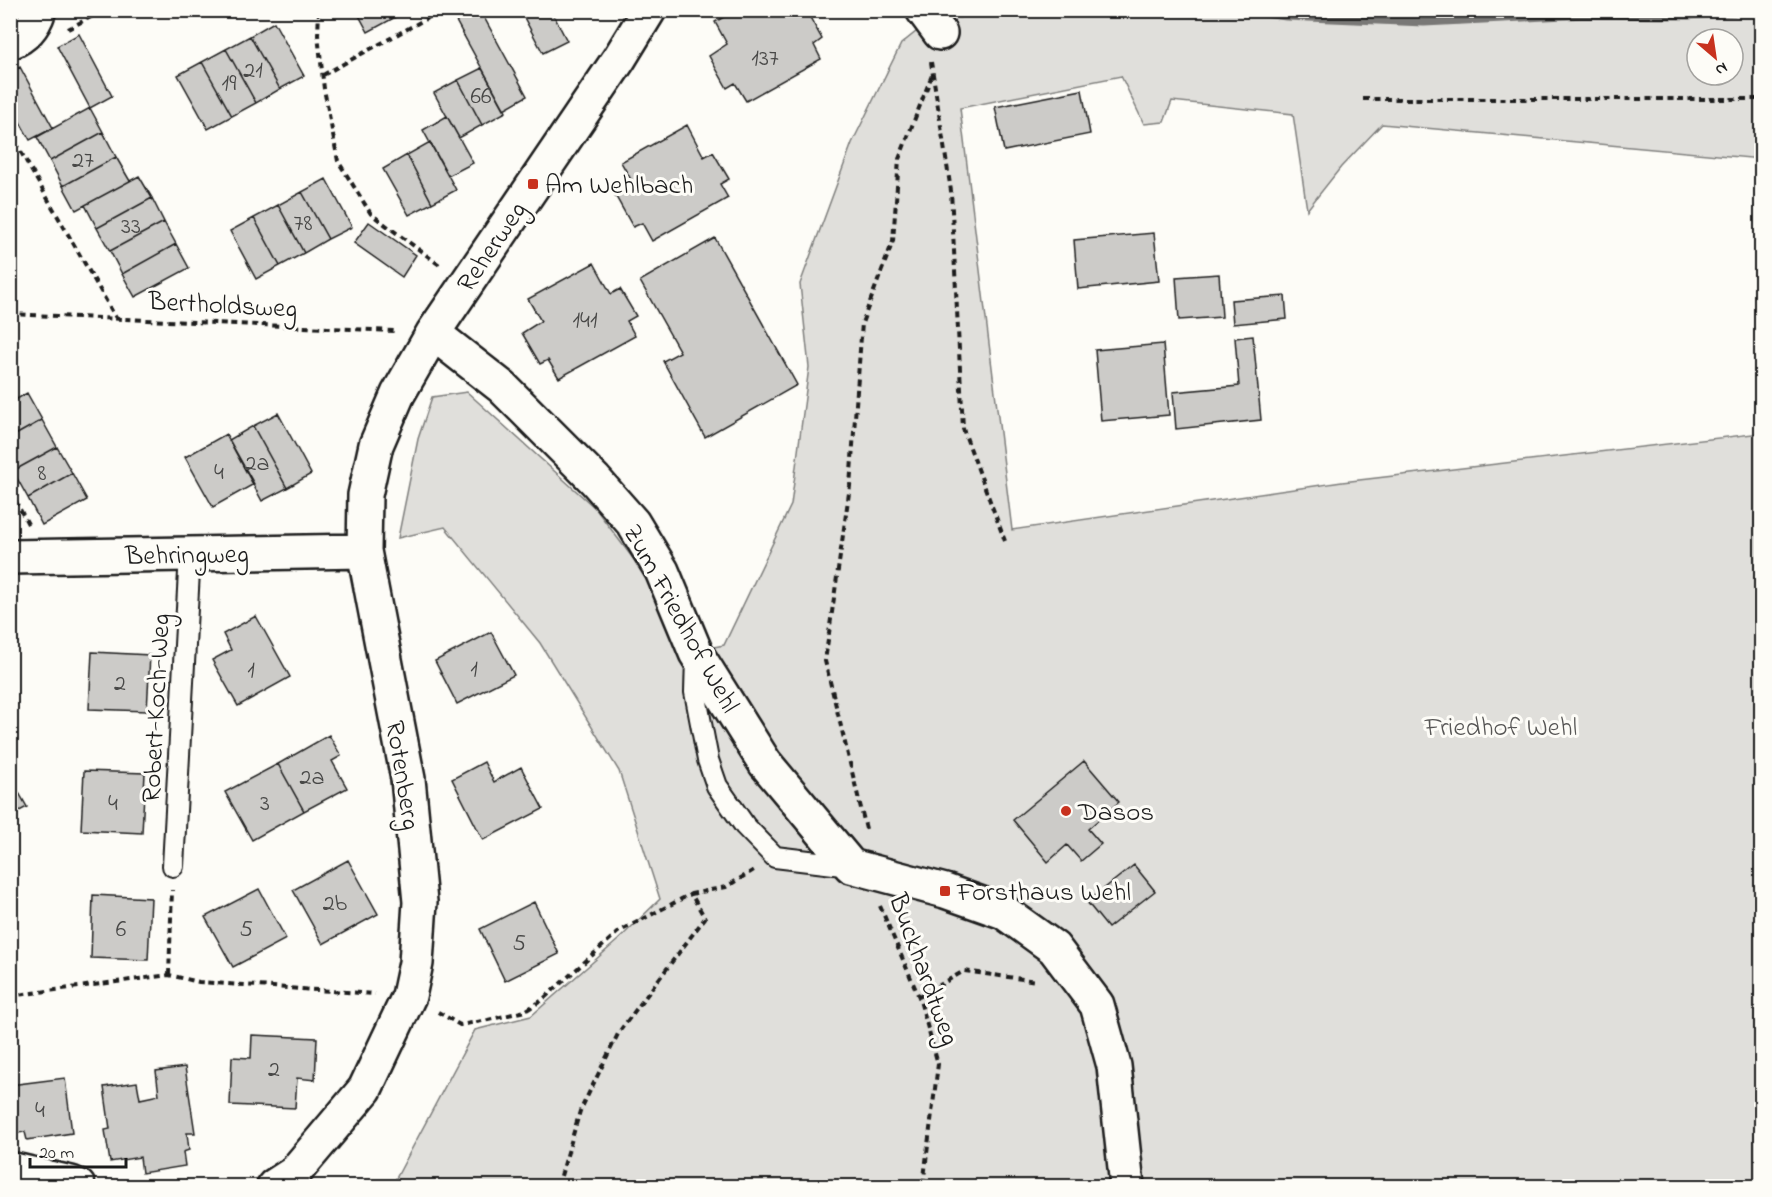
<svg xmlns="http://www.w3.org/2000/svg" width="1772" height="1197" font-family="'Indie Flower',sans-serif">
	<rect width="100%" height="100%" fill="#fdfcf7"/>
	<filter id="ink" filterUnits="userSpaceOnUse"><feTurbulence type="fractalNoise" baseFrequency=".0167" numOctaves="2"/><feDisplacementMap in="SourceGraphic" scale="12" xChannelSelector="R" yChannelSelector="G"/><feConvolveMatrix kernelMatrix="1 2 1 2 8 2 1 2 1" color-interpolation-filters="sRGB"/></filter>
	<g filter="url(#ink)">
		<path fill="#e0dfdb" stroke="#7e7e7c" stroke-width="1.5" fill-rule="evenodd" d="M942,11H1761V159L1382,124L1341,167L1307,210L1293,114L1172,101L1164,122L1144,124L1121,76L960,108L1012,530L1342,482L1761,433V1186H392L475,1030L531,1016L618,940L660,899L619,771L540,643L445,527L398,538L418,439L432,397L467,392L595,508L644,573L678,654L724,645L791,505L809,367L800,284L852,143L901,44ZM1697,39H1733V75H1697Z"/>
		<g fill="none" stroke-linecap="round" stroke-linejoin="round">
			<path stroke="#797876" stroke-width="9" d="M1245,10L1286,16L1424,22L1585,14L1689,15L1750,10
				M959,14L963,10"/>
		</g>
		<path fill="#cccbc8" stroke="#1c1c1c" stroke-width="1.5" d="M356,10H387L392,19L368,32Z
			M387,10H408L392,19Z
			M475,10H480L527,96L504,109L456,21Z
			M520,10H551L567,41L543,53Z
			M736,10H794L798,17L807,12L822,39L814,45L821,59L746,101L735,83L727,88L709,56L727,44L715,22Z
			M274,22L304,76L280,89L250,36Z
			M79,34L112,96L90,108L57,46Z
			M250,36L280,89L256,103L226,49Z
			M226,49L256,103L232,116L202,62Z
			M202,62L232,116L208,129L178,75Z
			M20,67L53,128L30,140L10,104V72Z
			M482,68L506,112L482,125L458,80Z
			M458,80L482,125L459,138L434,93Z
			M1082,90L1090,134L1004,151L995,107Z
			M90,108L103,132L50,161L37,137Z
			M447,116L473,163L448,176L423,130Z
			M687,125L704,157L713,152L729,179L720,184L728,198L652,241L642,223L633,227L615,195L634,185L621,162Z
			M103,132L116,157L63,186L50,161Z
			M430,142L456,190L432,203L407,155Z
			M407,155L432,203L409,215L383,169Z
			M116,157L130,181L76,210L63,186Z
			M139,176L152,198L97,228L85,205Z
			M326,179L352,227L328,239L302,192Z
			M302,192L328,239L304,253L278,205Z
			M152,198L164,222L110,251L97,228Z
			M278,205L304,253L280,266L254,218Z
			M254,218L280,266L256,279L230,231Z
			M164,222L176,244L122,274L110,251Z
			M369,222L416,255L402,277L354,243Z
			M1154,233L1159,281L1078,289L1074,240Z
			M715,238L797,385L705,437L663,361L680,352L640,281Z
			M176,244L189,268L135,297L122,274Z
			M594,263L611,294L620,289L636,316L627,321L635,336L559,378L548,360L540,364L522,333L541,321L528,299Z
			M1219,274L1222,317L1179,320L1176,277Z
			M1285,296L1287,319L1233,324L1231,300Z
			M1253,336L1261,420L1176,429L1173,392L1239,386L1235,338Z
			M1163,344L1169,415L1101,421L1095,350Z
			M27,393L42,420L10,438V403Z
			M278,413L311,474L287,488L253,426Z
			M42,420L57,447L13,471L10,467V438Z
			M253,426L287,488L262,501L229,440Z
			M226,434L254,484L213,507L185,457Z
			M57,447L72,473L28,498L13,471Z
			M72,473L87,500L42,525L28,498Z
			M256,616L290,677L238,706L212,660L231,650L223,634Z
			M491,632L514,675L457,704L435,661Z
			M92,652L150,655L147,711L89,709Z
			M329,735L341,756L332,761L347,788L304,811L278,764Z
			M1084,761L1119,802L1088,829L1101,844L1081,861L1067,845L1048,862L1013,820Z
			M484,762L494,782L521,767L543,809L483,840L452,779Z
			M278,764L304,811L252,840L225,792Z
			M84,771L145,773L142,833L81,830Z
			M10,777L27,807L10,816Z
			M348,860L378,914L323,944L293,890Z
			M1134,865L1155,891L1108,928L1087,902Z
			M259,889L286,939L233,967L205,917Z
			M93,895L151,898L148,960L91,958Z
			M534,902L559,954L505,981L480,929Z
			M252,1035L317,1038L315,1080L297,1078L295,1108L230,1105L232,1057L251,1058Z
			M185,1067L195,1133H187L189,1150L183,1152L185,1166L142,1173L140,1157L110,1162L105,1130L110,1129L104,1087L137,1082L140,1099L159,1095L156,1071Z
			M65,1078L72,1133L27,1140L25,1132L10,1134V1085Z"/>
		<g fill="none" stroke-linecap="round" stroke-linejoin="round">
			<g stroke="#1c1c1c" stroke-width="24">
				<path id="lane" d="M696,657L695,692L708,760L717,786L745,826L775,857L851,866
					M173,866L190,553"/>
			</g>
			<g stroke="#1c1c1c" stroke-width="38">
				<path id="street" d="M923,10L940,33
					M10,42C26,36 34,26 39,10
					M433,333L502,387L595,480L633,523L662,571L696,653L765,763L851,866L945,891L1004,912L1054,948L1097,1005L1114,1066L1127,1186
					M10,557L364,551
					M10,1169L71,1183L78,1186
					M274,1186L294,1173L365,1089L409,996L416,963L420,902L408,779L364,551L365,495L376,445L398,394L433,333L619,59L649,10"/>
			</g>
			<path stroke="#1c1c1c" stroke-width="4" stroke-dasharray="6 4.5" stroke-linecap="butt" d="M319,10L318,35L324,89L338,161L371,214L441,266
				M68,29L104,10
				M931,62L951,191L963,429L1005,541
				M323,75L442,10
				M1363,99H1762
				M10,133L116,318
				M10,314L396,331
				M10,491L28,524
				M866,829L825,661L850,486L862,323L893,241L899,159L932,75
				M880,906L919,997L938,1064L923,1186
				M169,975L172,890
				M10,996L169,975L199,982L375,994
				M919,997L964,971L1037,981
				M438,1012L460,1025L488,1020L525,1011L541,1001L618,932L691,894
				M558,1186L580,1111L619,1032L705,918L691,894L726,887L754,870"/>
			<use href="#lane" stroke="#fdfcf7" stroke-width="20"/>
			<use href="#street" stroke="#fdfcf7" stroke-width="33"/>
		</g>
	</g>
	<g fill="#c8321e" stroke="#fdfcf7" stroke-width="2">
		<rect x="527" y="178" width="12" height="12" rx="3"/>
		<circle cx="1066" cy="811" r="6"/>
		<rect x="939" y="885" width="12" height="12" rx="3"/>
	</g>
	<g text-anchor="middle" stroke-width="6" stroke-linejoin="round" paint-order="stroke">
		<g font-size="24" fill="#484847">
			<text x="765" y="65">137</text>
			<text x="253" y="77">21</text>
			<text x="229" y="90">19</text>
			<text x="481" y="103">66</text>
			<text x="83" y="167">27</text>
			<text x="303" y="230">78</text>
			<text x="131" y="233">33</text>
			<text x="585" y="327">141</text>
			<text x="257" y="470">2a</text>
			<text x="219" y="479">4</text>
			<text x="42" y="480">8</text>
			<text x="474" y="676">1</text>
			<text x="251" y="677">1</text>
			<text x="120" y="690">2</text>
			<text x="312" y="784">2a</text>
			<text x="113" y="810">4</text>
			<text x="265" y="810">3</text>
			<text x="335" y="910">2b</text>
			<text x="121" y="936">6</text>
			<text x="246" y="936">5</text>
			<text x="519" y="950">5</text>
			<text x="274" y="1076">2</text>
			<text x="40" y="1117">4</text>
		</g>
		<g font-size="27" fill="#1c1c1c" stroke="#fdfcf7" text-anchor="start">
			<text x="545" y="193">Am Wehlbach</text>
			<text x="1078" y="820">Dasos</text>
			<text x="957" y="900">Forsthaus Wehl</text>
		</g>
		<g font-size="27" fill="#1c1c1c" stroke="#fdfcf7">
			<text transform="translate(491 246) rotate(-56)" y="9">Reherweg</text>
			<text transform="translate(223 304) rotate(3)" y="9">Bertholdsweg</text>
			<text transform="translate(187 554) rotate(-1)" y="9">Behringweg</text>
			<text transform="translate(682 618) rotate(61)" y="9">Zum Friedhof Wehl</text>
			<text transform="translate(155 708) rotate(-87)" y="9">Robert-Koch-Weg</text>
			<text transform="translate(404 775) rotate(81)" y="9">Rotenberg</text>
			<text transform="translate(925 969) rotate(70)" y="9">Buckhardtweg</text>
		</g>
		<g font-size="27" fill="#575655" stroke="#fdfcf7">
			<text x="1501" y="735">Friedhof Wehl</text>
		</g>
	</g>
	<rect width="1772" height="1197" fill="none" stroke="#fdfcf7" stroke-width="36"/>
	<rect x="18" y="18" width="1736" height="1161" fill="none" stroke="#1c1c1c" stroke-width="2" filter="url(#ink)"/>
	<g transform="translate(1715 57) rotate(151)"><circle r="28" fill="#fdfcf7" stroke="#a3a29f" stroke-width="1.5"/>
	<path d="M0-4.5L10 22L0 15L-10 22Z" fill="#c8321e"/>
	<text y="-9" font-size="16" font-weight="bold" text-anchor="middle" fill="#1c1c1c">N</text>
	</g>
	<path d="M30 1158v9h96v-9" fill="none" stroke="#1c1c1c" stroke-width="3"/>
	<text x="39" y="1158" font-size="18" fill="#1c1c1c" stroke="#fdfcf7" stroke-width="4.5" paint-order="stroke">20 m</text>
</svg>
